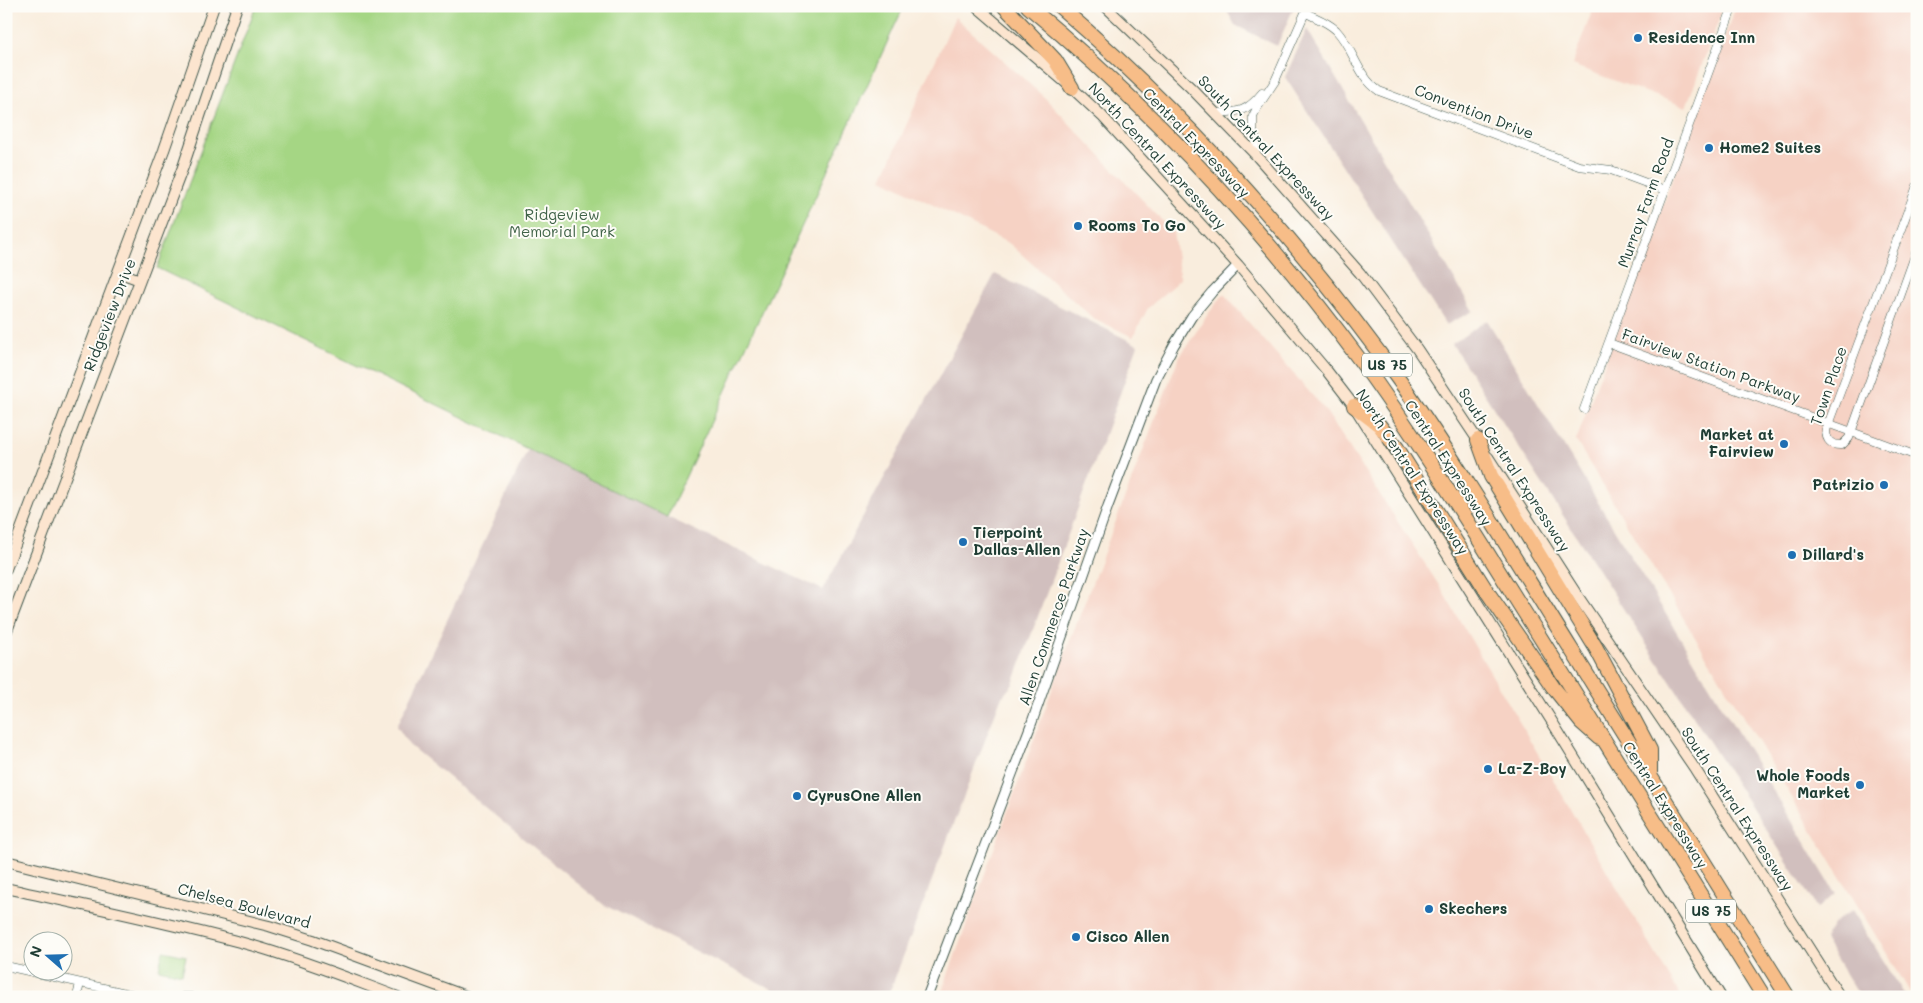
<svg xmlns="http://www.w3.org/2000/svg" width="1923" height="1003" font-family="Mali,sans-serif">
	<rect width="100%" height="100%" fill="#fdfcf7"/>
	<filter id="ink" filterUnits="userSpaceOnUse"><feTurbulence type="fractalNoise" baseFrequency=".02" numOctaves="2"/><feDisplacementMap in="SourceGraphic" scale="10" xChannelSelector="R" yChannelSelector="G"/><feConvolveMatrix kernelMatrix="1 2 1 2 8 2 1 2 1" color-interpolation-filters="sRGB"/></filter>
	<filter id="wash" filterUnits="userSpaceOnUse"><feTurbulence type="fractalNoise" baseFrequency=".0096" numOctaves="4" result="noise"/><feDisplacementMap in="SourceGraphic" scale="20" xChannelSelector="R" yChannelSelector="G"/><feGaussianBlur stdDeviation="1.12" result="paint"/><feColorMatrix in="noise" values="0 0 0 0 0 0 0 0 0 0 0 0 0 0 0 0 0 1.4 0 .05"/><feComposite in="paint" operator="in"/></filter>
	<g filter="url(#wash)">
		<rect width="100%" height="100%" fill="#f9eddd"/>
		<path fill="#f6d2c4" d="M1594,6H1724L1686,107L1572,65Z
			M1736,6H1917V997H1913L1576,441Z
			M955,17L1045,98L1173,232L1180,279L1148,308L1133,337L1093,318L1010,244L882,179Z
			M1224,294L1325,410L1440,587L1681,997H940L1068,646L1178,359L1208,314Z"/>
		<path fill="#d1bfbe" d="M1224,6H1293L1294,7L1277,46L1235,25Z
			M1307,29L1473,311L1446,325L1285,77Z
			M995,274L1138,345L1013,684L1001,698L890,991L875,997H788L604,905L409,745L397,726L528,449L667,517L823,590Z
			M1487,320L1836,894L1817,908L1452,344Z
			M1852,910L1906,997H1859L1824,939L1834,923Z"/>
		<path fill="#a5d684" stroke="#628a5c" d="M256,6H904L667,517L157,268Z
			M163,951L186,956L182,974L159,969Z"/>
	</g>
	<g filter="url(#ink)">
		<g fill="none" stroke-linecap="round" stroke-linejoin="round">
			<g stroke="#40574d" stroke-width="9">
				<path id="minor" d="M1306,13C1316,18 1328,22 1336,30C1354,49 1357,76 1379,91L1579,166L1611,170L1665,190
					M1216,113C1239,112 1247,112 1262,93
					M1255,154L1256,140L1253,131V116L1257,108L1275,81L1308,6
					M1917,186L1826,430C1826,440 1831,446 1842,445L1849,438L1917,250
					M1609,343L1917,456
					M1584,409L1733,6
					M6,966L143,997
					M77,997L80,983
					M184,997H191"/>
			</g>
			<g stroke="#40574d" stroke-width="11">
				<path id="tertiary" d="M927,997L1032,722L1108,506L1156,379L1174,345L1192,316L1212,292L1238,265"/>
			</g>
			<g stroke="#40574d" stroke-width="12">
				<path id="secondary" d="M976,6L1072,88L1102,116L1238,265L1327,371L1354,406L1551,720L1721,997
					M1105,6L1191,88L1255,154L1360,273L1417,349L1481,445
					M118,272L140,280
					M1488,457L1575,592L1695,769L1840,997
					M6,569L164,150L214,6
					M6,633L183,167L237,6
					M6,861L269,926L313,940L468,997
					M6,888C89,907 172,923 254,946C303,960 350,979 398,997"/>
			</g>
			<g stroke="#40574d" stroke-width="16">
				<path id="motorway" d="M1004,6L1055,60L1072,88
					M1028,6C1152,109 1264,230 1360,360C1425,449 1481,544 1540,637C1615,757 1689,877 1764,997
					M1059,6C1189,118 1304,247 1404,387C1463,472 1516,561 1571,649C1643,765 1715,881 1788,997
					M1354,406L1379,425L1397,448L1486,590L1553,687L1581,722L1599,738
					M1478,440L1491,476L1596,648L1650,750V775"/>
			</g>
			<use href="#minor" stroke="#fff" stroke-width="8"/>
			<use href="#tertiary" stroke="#fff" stroke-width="9"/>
			<use href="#secondary" stroke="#fce5cf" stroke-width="10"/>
			<use href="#motorway" stroke="#f7bd88" stroke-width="14"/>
		</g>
	</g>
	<g fill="#1f6fb2" stroke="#fdfcf7" stroke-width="2">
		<circle cx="1638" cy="38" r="5"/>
		<circle cx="1709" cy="148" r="5"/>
		<circle cx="1078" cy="226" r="5"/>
		<circle cx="1784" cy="444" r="5"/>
		<circle cx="1884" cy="485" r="5"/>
		<circle cx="963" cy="542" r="5"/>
		<circle cx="1792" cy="555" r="5"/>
		<circle cx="1488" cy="769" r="5"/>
		<circle cx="1860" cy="785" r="5"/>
		<circle cx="797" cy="796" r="5"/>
		<circle cx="1429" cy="909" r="5"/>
		<circle cx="1076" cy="937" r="5"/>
	</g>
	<g text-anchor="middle" stroke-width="4" stroke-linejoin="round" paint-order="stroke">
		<g fill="#fdfcf7" stroke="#62766e" stroke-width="1">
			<rect x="1362" y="353.5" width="50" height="23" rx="4"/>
			<rect x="1686" y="899.5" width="50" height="23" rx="4"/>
		</g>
		<g font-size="14" font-weight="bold" fill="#1f3d34">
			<text x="1387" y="370">US 75</text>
			<text x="1711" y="916">US 75</text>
		</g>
		<g font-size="15" font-weight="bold" fill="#1f3d34" stroke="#fdfcf7" text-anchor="start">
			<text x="1648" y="43">Residence Inn</text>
			<text x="1719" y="153">Home2 Suites</text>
			<text x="1088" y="231">Rooms To Go</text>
			<text x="1774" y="440" text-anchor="end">Market at<tspan x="1774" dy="17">Fairview</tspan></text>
			<text x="1874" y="490" text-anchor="end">Patrizio</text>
			<text x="973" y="538">Tierpoint<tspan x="973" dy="17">Dallas-Allen</tspan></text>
			<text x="1802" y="560">Dillard's</text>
			<text x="1498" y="774">La-Z-Boy</text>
			<text x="1850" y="781" text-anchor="end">Whole Foods<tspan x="1850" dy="17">Market</tspan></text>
			<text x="807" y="801">CyrusOne Allen</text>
			<text x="1439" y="914">Skechers</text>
			<text x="1086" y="942">Cisco Allen</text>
		</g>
		<g font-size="15" fill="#1f3d34" stroke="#fdfcf7">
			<text transform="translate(1474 112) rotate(21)" y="5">Convention Drive</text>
			<text transform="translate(1196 143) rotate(46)" y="5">Central Expressway</text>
			<text transform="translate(1266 148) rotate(47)" y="5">South Central Expressway</text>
			<text transform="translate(1157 156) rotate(47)" y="5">North Central Expressway</text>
			<text transform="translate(1646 203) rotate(-70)" y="5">Murray Farm Road</text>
			<text transform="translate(110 315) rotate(-69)" y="5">Ridgeview Drive</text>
			<text transform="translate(1711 366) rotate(20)" y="5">Fairview Station Parkway</text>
			<text transform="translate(1829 386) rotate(-71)" y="5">Town Place</text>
			<text transform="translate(1448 463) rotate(57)" y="5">Central Expressway</text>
			<text transform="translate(1514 470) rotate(57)" y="5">South Central Expressway</text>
			<text transform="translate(1412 472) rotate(57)" y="5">North Central Expressway</text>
			<text transform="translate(1054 617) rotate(-71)" y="5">Allen Commerce Parkway</text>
			<text transform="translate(1665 805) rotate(58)" y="5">Central Expressway</text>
			<text transform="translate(1737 809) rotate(57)" y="5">South Central Expressway</text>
			<text transform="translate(244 906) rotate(15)" y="5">Chelsea Boulevard</text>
		</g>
		<g font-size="15" fill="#406348" stroke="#fdfcf7">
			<text x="562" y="220">Ridgeview<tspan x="562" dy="17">Memorial Park</tspan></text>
		</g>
	</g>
	<rect width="1923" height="1003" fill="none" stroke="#fdfcf7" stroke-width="25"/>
	<g transform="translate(48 956) rotate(290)"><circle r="24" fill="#fdfcf7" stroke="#a4b0a9"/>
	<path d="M0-4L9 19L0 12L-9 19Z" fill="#1f6fb2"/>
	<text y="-8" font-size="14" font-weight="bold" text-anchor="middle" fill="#1f3d34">N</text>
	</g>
</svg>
